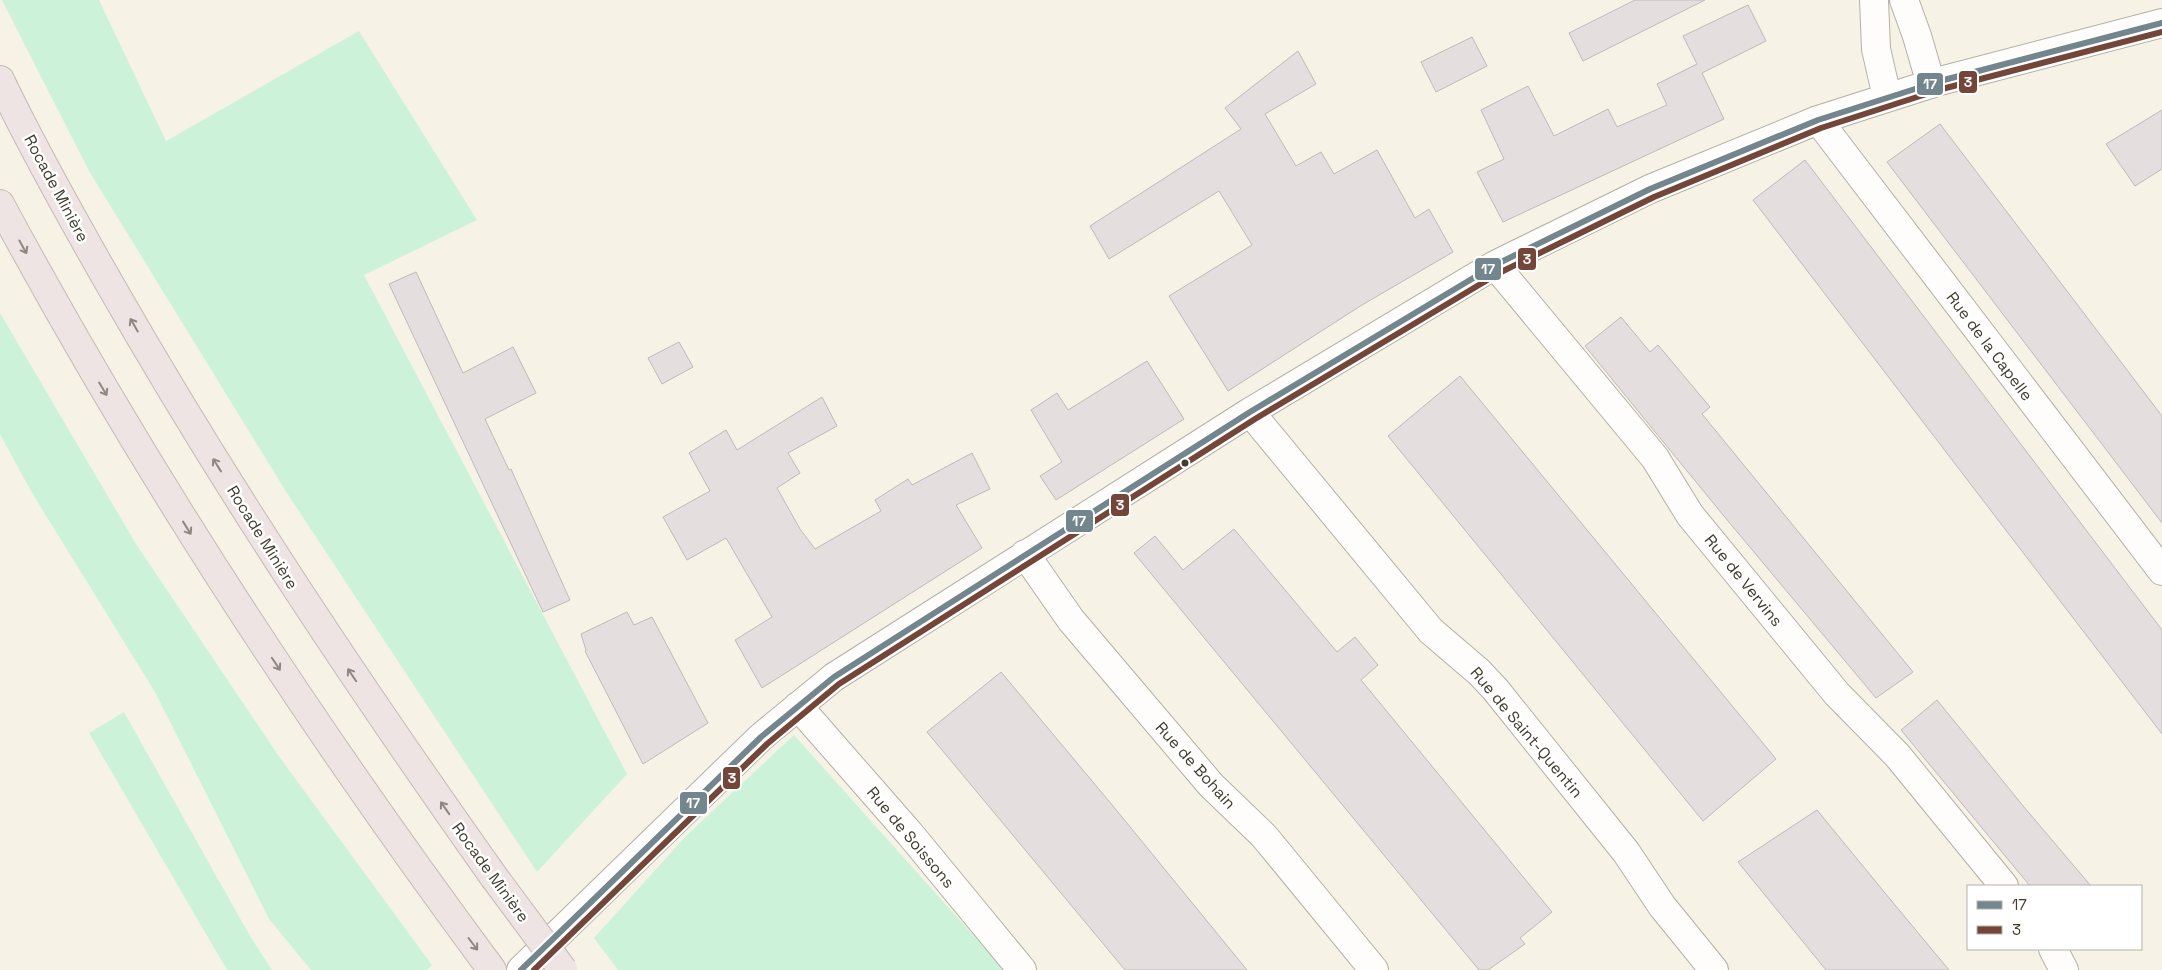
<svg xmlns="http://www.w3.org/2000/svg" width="2162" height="970" font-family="'Space Grotesk',sans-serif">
	<rect width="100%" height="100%" fill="#f6f2e6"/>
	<path fill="#ccf3da" d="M2,0H99L166,141L359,31L477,220L364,275L627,774L537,872L285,490L89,171Z
		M0,313L136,544L278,755L432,965L427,970H311L269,919L155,692L32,493L0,434Z
		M124,712L250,936L272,970H227L89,733Z
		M794,735L981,944L1005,970H618L594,938L686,836Z"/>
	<path fill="#e4dede" stroke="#bfb9b8" d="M1635,0H1705L1583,61L1569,33Z
		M1748,5L1766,41L1702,73L1724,119L1503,222L1477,172L1504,159L1481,110L1528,86L1554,136L1608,109L1617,127L1667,105L1657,84L1697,64L1683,36Z
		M1472,37L1487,66L1436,92L1421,62Z
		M1298,51L1316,84L1265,114L1296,166L1321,152L1334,174L1377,150L1415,218L1429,209L1453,252L1362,305L1228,391L1169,296L1252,245L1219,191L1109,259L1090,226L1241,129L1225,108Z
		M2162,110V169L2135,186L2106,144Z
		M1940,124L2162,416V523L1887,162Z
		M1805,160L2162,630V734L1753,200Z
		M416,272L463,373L513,347L536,393L485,419L509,470L511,469L570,600L543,612L389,284Z
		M1621,317L1650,352L1658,345L1710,407L1702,414L1913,672L1876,698L1723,515L1585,346Z
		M679,342L693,367L662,384L648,358Z
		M1147,361L1184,419L1056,500L1040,476L1062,462L1031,410L1057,393L1068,410Z
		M1460,376L1776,759L1703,821L1388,436Z
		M822,397L837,426L788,453L800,473L777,488L800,529L815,549L881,511L875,500L908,479L912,485L972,453L990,489L956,505L982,548L762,688L735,640L772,617L726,538L687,560L663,517L710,491L689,453L726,430L737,450Z
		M1234,529L1337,652L1355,637L1378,665L1361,680L1552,912L1520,938L1525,944L1488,970H1479L1134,553L1155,536L1183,570Z
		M627,612L634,625L652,617L708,723L643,764L585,651L586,650L581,634Z
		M1001,672L1113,806L1247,970H1125L1036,863L927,732Z
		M1937,700L2024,807L2091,886H2030L1901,730Z
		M1817,810L1885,893L1949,970H1826L1738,862Z"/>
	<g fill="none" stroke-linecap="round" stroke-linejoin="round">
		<g stroke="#b4b0a5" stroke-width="30">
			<path id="minor" d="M1874,0L1876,49L1887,97
				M1904,0L1917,36L1931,84
				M1818,120L2162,571
				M1495,265L1655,458L1690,515L1837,694L1897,755L2004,886
				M1250,412L1431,631L1479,672L1495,689L1626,852L1662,906L1714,970
				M1025,554L1071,620L1211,785L1264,836L1374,970
				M798,706L910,834L1022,970
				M2053,949L2064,970
				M521,970L761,737L834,677L1250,412L1495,265L1650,189L1818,120L1940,81L2162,23"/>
		</g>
		<g stroke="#c5b9b4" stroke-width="30">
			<path id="highway" d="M0,80C34,151 73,220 112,288C228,491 358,685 494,877
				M0,204C144,472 311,726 492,970"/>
		</g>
		<use href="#minor" stroke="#fefdfb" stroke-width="28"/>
		<use href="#highway" stroke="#eee4e3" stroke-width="28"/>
		<g stroke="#c5b9b4" stroke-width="30" stroke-linecap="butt">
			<path id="highway-bridge" d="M494,877L563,970"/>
		</g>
		<use href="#highway-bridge" stroke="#eee4e3" stroke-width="28"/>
		<g stroke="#fff" stroke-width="10">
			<path id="bus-1" d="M521,970L761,737L834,677L1250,412L1495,265L1650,189L1818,120L1940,81L2162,23"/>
		</g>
		<g stroke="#fff" stroke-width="10">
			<path id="bus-2" d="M534,970L767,744L839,684L1255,419L1499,273L1654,197L1821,128L1942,89L2162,32"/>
		</g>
		<use href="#bus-1" stroke="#73868d" stroke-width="6"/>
		<use href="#bus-2" stroke="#734639" stroke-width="6"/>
	</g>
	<defs><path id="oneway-shaft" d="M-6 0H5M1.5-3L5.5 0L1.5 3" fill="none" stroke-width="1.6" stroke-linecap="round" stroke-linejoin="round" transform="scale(1.25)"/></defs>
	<g stroke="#8f877f">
		<use href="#oneway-shaft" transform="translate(23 247) rotate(61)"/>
		<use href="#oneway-shaft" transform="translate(134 325) rotate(-120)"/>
		<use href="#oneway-shaft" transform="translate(103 389) rotate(59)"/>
		<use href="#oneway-shaft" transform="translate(217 465) rotate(-122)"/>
		<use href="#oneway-shaft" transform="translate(187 528) rotate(58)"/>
		<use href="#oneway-shaft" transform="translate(276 664) rotate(56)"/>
		<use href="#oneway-shaft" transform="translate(352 675) rotate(-124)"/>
		<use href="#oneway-shaft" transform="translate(445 808) rotate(-125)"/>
		<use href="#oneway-shaft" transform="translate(473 944) rotate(53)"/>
	</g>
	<circle fill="#413b2d" stroke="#fff" stroke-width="2" cx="1185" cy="463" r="4.5"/>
	<g text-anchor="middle" stroke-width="5" stroke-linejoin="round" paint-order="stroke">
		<g font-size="16" fill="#413b2d" stroke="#fff">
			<text transform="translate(57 188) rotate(62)" y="6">Rocade Minière</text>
			<text transform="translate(1990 346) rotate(53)" y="6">Rue de la Capelle</text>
			<text transform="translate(263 537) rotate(58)" y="6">Rocade Minière</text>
			<text transform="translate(1744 580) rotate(51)" y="6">Rue de Vervins</text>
			<text transform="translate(1527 732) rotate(50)" y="6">Rue de Saint-Quentin</text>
			<text transform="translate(1196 765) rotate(48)" y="6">Rue de Bohain</text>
			<text transform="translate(911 837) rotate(50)" y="6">Rue de Soissons</text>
			<text transform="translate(491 872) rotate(54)" y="6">Rocade Minière</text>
		</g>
	</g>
	<g stroke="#fff" stroke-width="2">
		<rect x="1958" y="70" width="20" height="24" rx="5" fill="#734639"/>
		<rect x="1916" y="72" width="28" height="24" rx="5" fill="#73868d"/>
		<rect x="1517" y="247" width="20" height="24" rx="5" fill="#734639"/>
		<rect x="1474" y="257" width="28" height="24" rx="5" fill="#73868d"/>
		<rect x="1110" y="493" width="20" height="24" rx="5" fill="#734639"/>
		<rect x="1065" y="509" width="29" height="24" rx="5" fill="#73868d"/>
		<rect x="722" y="766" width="19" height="24" rx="5" fill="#734639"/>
		<rect x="679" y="791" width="29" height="24" rx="5" fill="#73868d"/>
	</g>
	<g font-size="14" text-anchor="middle" font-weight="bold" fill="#fff">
		<text x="1968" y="87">3</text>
		<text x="1930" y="89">17</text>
		<text x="1527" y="264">3</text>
		<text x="1488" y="274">17</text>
		<text x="1120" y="510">3</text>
		<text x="1079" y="526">17</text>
		<text x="732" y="783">3</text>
		<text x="693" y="808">17</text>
	</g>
	<rect x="1967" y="885" width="175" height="65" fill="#ffffff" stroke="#b3b1ab"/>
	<rect x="1977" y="901" width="25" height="8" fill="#73868d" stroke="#b3b1ab"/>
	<text x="2012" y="910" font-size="15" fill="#413b2d">17</text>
	<rect x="1977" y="926" width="25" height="8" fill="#734639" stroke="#b3b1ab"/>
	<text x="2012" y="935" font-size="15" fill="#413b2d">3</text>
</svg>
